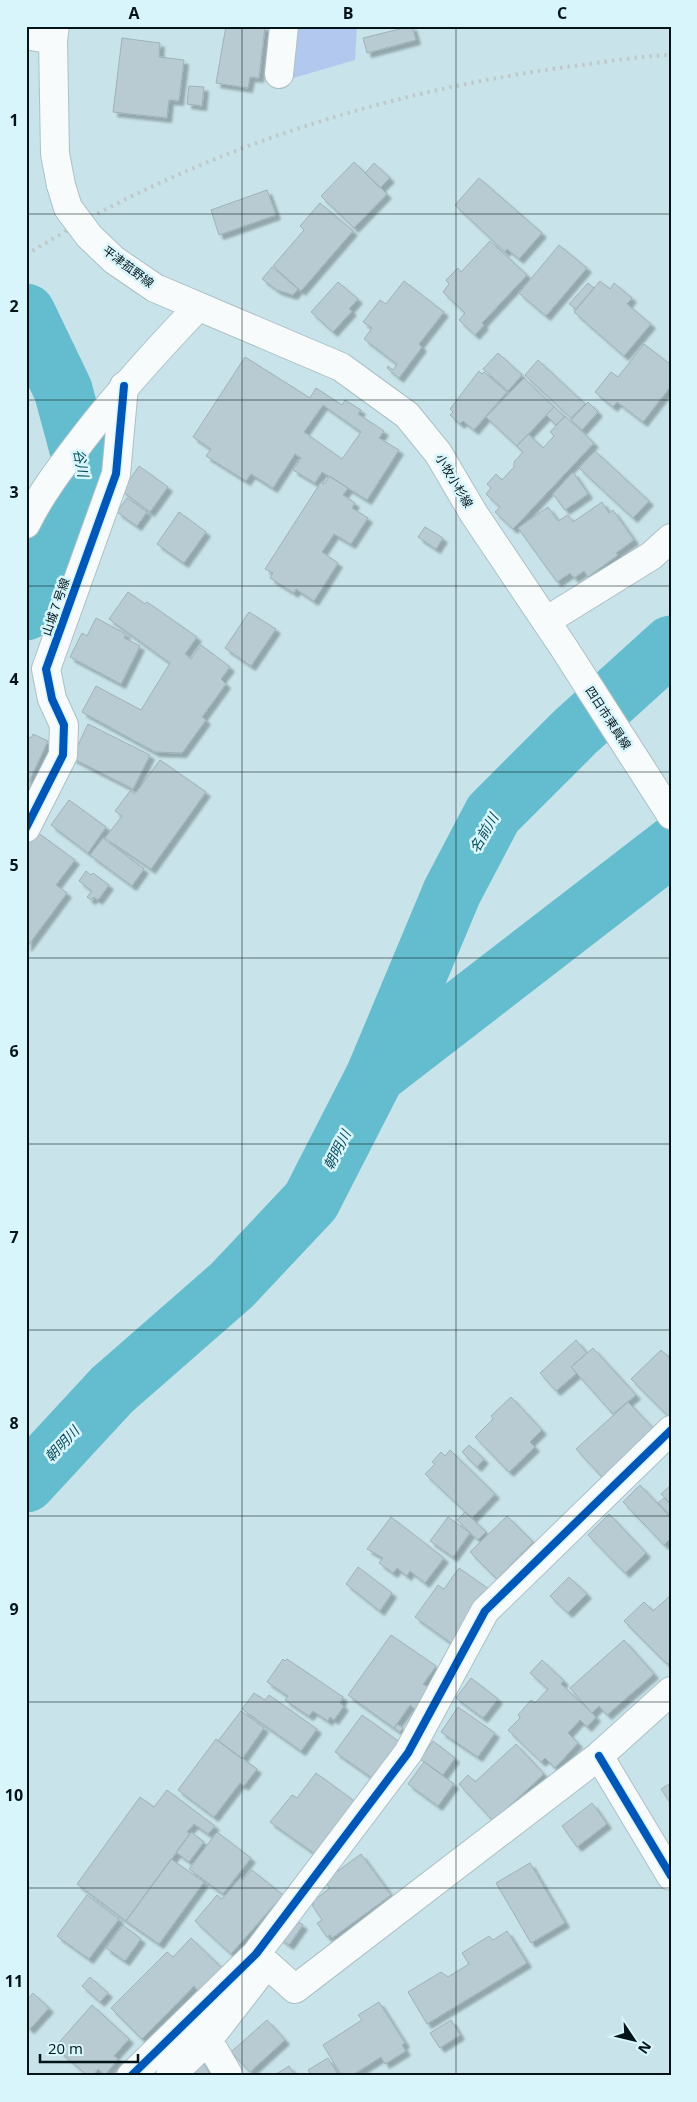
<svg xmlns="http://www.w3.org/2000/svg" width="697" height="2102" font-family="'Open Sans','Noto Sans JP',sans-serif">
	<defs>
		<filter id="shadow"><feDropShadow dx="4.5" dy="4.5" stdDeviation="1" flood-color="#0004"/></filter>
	</defs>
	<rect width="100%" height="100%" fill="#c8e3e9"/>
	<path fill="#b3c8ee" d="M294,26H357L355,60L290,79Z"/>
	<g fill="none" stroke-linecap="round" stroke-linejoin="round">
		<path stroke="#64bdce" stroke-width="59" d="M26,313L63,390L87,479L58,545L26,611
			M377,1074L671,847
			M26,1483L112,1390L232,1285L311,1201L375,1076L452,892L493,814L575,732L671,645"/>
	</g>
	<path fill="#b8cbd2" stroke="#9eb2b8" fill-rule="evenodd" filter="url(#shadow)" d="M226,26H265L259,78L250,77L248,88L216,83Z
		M412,26L416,40L367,53L363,38Z
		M122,38L160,43L159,57L184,60L179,101L169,100L167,118L113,112Z
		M189,86L204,87L202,106L187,104Z
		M354,162L387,194L354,228L321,196Z
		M374,163L390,178L380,188L365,173Z
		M479,178L542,233L519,259L507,249L505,252L455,205Z
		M267,190L276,215L219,235L211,210Z
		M320,203L353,231L301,291L273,266L304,230L300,226Z
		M490,241L527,275L482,323L484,325L475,335L459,320L465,313L443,292L449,284L446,280L458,268L461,272Z
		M559,245L587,268L546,316L519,293Z
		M272,267L298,289L293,295L277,290L262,279Z
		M404,281L444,312L419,344L422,347L399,378L387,368L388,366L393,370L397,364L364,339L372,328L363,322L380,300L386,304Z
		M600,281L610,289L614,283L632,298L627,304L651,324L624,356L574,312Z
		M338,282L358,299L349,309L352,311L333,332L311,312Z
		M588,283L594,288L576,309L569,304Z
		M644,344L671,365V386L643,422L617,402L613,407L595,392L611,372L618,377Z
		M498,353L522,375L508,391L483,369Z
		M245,357L310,398L316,388L342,405L345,400L361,410L358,414L384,431L379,438L399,450L367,500L322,472L315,483L293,470L301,458L295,454L273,488L251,474L246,481L206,456L211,449L193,437ZM323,405L361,432L342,459L304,432Z
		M538,360L585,404L571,418L525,375Z
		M479,371L482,374L484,372L507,392L474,430L463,421L460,424L450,415L453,412L450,409Z
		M524,378L554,407L517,446L486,417Z
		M588,402L598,412L582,430L571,420Z
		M554,407L565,417L556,425L546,415Z
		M565,416L594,443L513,529L495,512L500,507L486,494L491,488L487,484L496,474L502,480L514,467V462L523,452L517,446L528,434L543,448L554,436L550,432Z
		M595,451L649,501L633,518L579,468Z
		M139,466L168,487L150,512L122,491Z
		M573,472L588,494L565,510L553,494Z
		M330,476L348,488L343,495L355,503L352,508L368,518L351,544L334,534L322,552L338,563L314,601L296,589L294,593L270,578L273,573L265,569L321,482L324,484Z
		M127,498L147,512L137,526L117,512Z
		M602,502L609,513L613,510L634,540L616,553L618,555L588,577L584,571L574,578L570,573L557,582L518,528L548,507L558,521L568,515L573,522Z
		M179,512L206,532L184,563L157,544Z
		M425,527L443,538L436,549L418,537Z
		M128,592L145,604L147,602L197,637L185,654L191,659L201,645L230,667L221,679L226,684L202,717L206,720L182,753L155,752L82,712L96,686L141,710L170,663L109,619Z
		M249,612L276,629L251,666L225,648Z
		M96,618L126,634L124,638L140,646L121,684L70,657L82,633L87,636Z
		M88,724L150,755L133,789L72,758Z
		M33,734L48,741L26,788V736L31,738Z
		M160,760L206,792L151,869L105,838L122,816L115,811L130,791L135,794Z
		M69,800L106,827L88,853L51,825Z
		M37,832L75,860L56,885L67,893L27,947L26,846Z
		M103,838L144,869L132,886L90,855Z
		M86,871L91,875L93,873L109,885L98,900L94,897L91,900L87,897L92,891L79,881Z
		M576,1340L587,1353L571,1367L577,1373L556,1391L540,1373Z
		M593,1348L636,1395L613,1414L571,1367Z
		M661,1350L671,1359V1415L669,1417L631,1379Z
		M511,1397L542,1430L530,1442L535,1447L509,1472L475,1437L493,1419L491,1416Z
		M628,1402L654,1429L602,1477L576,1449Z
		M469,1445L484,1459L477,1467L462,1452Z
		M450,1450L495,1494L472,1518L425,1474L435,1464L432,1462L441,1452L445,1456Z
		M640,1485L671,1518V1538L664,1545L623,1502Z
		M671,1485V1504L661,1494Z
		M664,1498L671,1505V1516L658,1503Z
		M465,1512L486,1532L478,1540L457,1520Z
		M609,1514L646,1553L625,1573L588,1535Z
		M507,1516L533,1542L497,1579L470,1552Z
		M391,1517L444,1558L425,1583L410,1571L407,1576L397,1568L393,1573L379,1563L383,1558L367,1549Z
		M448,1517L470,1533L453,1557L430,1541Z
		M358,1567L392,1593L380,1611L346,1584Z
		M459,1568L493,1592L458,1648L415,1617L438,1585L444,1589Z
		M569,1577L587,1594L568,1613L550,1596Z
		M671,1595V1661L667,1664L624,1621L644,1602L653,1611Z
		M391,1635L436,1666L423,1684L431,1689L416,1710L410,1705L394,1728L348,1695Z
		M624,1640L654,1674L607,1715L599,1706L592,1713L570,1688Z
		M283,1659L285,1661L287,1659L343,1697L340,1703L344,1706L334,1720L330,1717L328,1721L313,1711L309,1716L285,1700L288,1696L267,1682Z
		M542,1660L564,1681L561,1684L596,1717L587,1727L580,1720L568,1733L578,1743L555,1768L545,1758L541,1762L508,1730L520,1718L518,1715L531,1700L535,1703L548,1689L530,1673Z
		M471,1678L498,1699L483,1718L456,1698Z
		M254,1693L265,1700L269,1695L317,1729L301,1751L242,1709Z
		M458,1707L495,1733L478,1757L441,1732Z
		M241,1711L264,1728L242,1759L218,1741Z
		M362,1715L401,1743L375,1780L335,1752Z
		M397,1724L403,1728L400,1732L394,1728Z
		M216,1739L257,1769L244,1786L240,1783L214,1817L178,1790Z
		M433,1741L455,1758L443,1775L420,1759Z
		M516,1744L544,1774L493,1821L459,1784L468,1775L475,1782Z
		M424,1762L454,1784L438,1806L408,1784Z
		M316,1773L357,1803L318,1856L270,1822L292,1795L297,1798Z
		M671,1783V1804L661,1789Z
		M167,1790L215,1826L208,1834L194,1824L187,1832L190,1834L126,1921L77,1884L140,1797L154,1807Z
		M592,1803L607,1824L577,1847L562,1826Z
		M191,1832L204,1842L189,1862L176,1852Z
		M217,1832L251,1858L223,1894L189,1869Z
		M361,1854L391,1895L332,1938L330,1935L327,1937L317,1923L322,1920L312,1905L314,1904L312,1902L330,1888L324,1881Z
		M171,1859L204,1882L159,1944L126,1921Z
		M530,1863L565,1923L531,1943L496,1883Z
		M252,1870L283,1895L231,1954L195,1921L217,1895L222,1899L240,1878L243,1880Z
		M87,1895L119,1919L89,1959L57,1936Z
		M292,1918L303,1925L289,1945L278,1937Z
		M123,1925L141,1939L125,1961L106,1948Z
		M507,1931L527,1963L427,2024L408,1992L441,1972L448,1977L469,1964L462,1953L489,1936L493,1940Z
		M191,1938L223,1969L199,1992L194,1986L142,2039L111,2008L167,1952L173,1957Z
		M90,1977L108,1993L100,2002L82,1986Z
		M33,1993L49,2008L30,2029L26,2026V2001Z
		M379,2002L405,2043L402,2045L406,2051L385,2064L381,2057L351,2076H342L323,2045L362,2020L358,2015Z
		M92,2005L129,2039L114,2056L118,2059L105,2075L98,2069L92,2076H88L55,2047Z
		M267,2020L285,2040L250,2072L231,2052Z
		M451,2020L460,2035L440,2048L430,2033Z
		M328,2058L339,2076H312L308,2070Z
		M204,2064L211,2076H186Z
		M289,2066L296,2076H273Z"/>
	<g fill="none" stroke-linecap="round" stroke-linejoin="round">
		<g stroke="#acc1c5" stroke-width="30">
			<path id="minor" d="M26,35L53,40
				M279,74L284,26
				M26,828L63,755L64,725L52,699L46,669L116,474L124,386
				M599,1756L671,1876
				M208,2040L229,2076
				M131,2076L256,1954L408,1753L485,1611L671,1430
				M170,2076L208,2040L267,1964L295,1989L599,1756L671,1691"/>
		</g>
		<g stroke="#acc1c5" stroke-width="30">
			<path id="secondary" d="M55,26L53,40L55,154L61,185
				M155,288L341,367L407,415L438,453L474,514L564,648L671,815
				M26,524C40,495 59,470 78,445C115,396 156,351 198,307
				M546,621L651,556L671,538"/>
		</g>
		<use href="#minor" stroke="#f7fbfc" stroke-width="28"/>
		<use href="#secondary" stroke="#f7fbfc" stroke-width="28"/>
		<path stroke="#c0c8ca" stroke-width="4" stroke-dasharray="2.5 5" stroke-linecap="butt" d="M26,255C189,153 377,93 566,67C600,63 636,56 671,55"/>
		<g stroke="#acc1c5" stroke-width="30" stroke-linecap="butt">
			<path id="secondary-bridge" d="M61,185L68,208L89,236L114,260L155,288"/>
		</g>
		<use href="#secondary-bridge" stroke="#f7fbfc" stroke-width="28"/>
		<g stroke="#d8f5fc" stroke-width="11">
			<path id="cycleway" d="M26,828L63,755L64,725L52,699L46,669L116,474L124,386
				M599,1756L671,1876
				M131,2076L256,1954L408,1753L485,1611L671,1430"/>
		</g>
		<use href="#cycleway" stroke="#0057b8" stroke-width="8"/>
	</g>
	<path fill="none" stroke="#031418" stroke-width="1" stroke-opacity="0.55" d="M242,26V2076M456,26V2076M26,214H671M26,400H671M26,586H671M26,772H671M26,958H671M26,1144H671M26,1330H671M26,1516H671M26,1702H671M26,1888H671"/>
	<g text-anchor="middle" stroke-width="5" stroke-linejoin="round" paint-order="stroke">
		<g font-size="12" fill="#031418" stroke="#d8f5fc">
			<text transform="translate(128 267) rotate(37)" y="4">平津菰野線</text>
			<text transform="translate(454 481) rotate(59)" y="4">小牧小杉線</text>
			<text transform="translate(56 607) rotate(-71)" y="4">山城７号線</text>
			<text transform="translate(608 718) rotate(57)" y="4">四日市東員線</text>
		</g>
		<g font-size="14" font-style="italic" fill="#0b4e5b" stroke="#d8f5fc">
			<text transform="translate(81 463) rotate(79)" y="5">谷川</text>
			<text transform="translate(484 833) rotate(-60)" y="5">名前川</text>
			<text transform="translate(337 1150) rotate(-63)" y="5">朝明川</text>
			<text transform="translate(62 1444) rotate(-47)" y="5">朝明川</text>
		</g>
	</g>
	<rect width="697" height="2102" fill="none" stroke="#d8f5fc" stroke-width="55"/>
	<g transform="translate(634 2040) rotate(125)" stroke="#d8f5fc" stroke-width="4" paint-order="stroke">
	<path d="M0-4L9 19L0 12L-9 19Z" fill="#031418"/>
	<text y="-8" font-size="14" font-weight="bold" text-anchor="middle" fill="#031418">N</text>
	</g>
	<path d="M40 2054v8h98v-8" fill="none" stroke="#031418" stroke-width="2.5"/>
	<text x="48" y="2054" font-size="15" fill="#031418" stroke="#d8f5fc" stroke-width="4" paint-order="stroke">20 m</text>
	<rect x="28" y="28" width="642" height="2046" fill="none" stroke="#031418" stroke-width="2"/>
	<g font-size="16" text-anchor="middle" font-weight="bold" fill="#031418">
		<text x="134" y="19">A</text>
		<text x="348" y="19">B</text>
		<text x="562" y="19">C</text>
		<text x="14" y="126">1</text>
		<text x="14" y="312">2</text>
		<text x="14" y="498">3</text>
		<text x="14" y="685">4</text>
		<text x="14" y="871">5</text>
		<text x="14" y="1057">6</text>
		<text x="14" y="1243">7</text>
		<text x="14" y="1429">8</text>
		<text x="14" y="1615">9</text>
		<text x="14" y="1801">10</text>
		<text x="14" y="1987">11</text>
	</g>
</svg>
